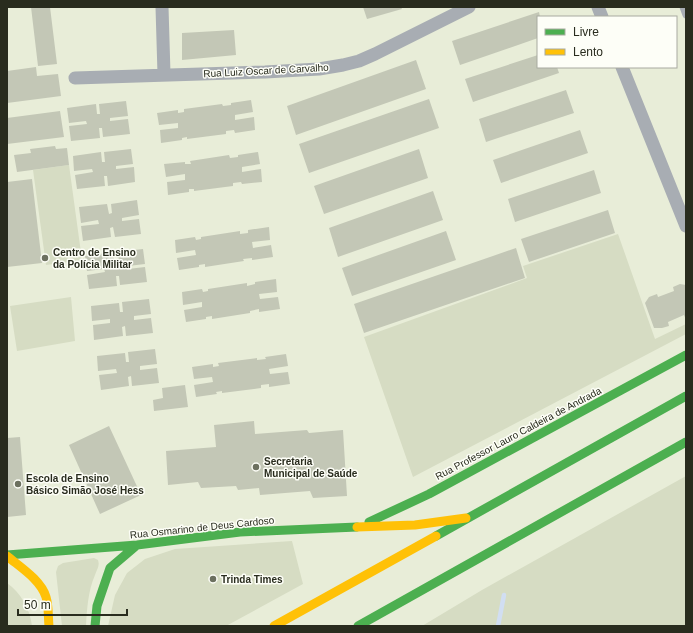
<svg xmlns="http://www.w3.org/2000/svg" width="693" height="633" font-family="Arial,sans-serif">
	<rect width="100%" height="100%" fill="#e8edd8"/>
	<path fill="#d6dcc3" d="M69,165L82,260L46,265L33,170Z
		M618,234L655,339L686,324V334L413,477L364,337L527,278L523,266Z
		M71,297L75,341L17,351L10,306Z
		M686,476V626H422L482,590Z
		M292,541L303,584L226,626H108L115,595L127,573L145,559L175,549Z
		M94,558L98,560C100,566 97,569 95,575C88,591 87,609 86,626H62L56,572L58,566L63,563Z
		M7,583C21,593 30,609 32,626H7Z"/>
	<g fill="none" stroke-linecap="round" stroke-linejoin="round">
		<path stroke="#d1def2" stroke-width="4.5" d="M498,626L504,595"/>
	</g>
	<path fill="#c3c7b6" d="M31,7H50L57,64L38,66Z
		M363,7H401L402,9L367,19Z
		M539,12L540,17H538V38L460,65L452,41Z
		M234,30L236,55L182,60V33Z
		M538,55V67H557L559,73L473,102L465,79Z
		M416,60L426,89L296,135L287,106Z
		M36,67L37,76L58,74L61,96L7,103V71Z
		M566,90L574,113L486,142L479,119Z
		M429,99L439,128L309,173L299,144Z
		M251,100L253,112L235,115V120L254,117L255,130L235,133L234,130L226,131V134L187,139V137L182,138V140L161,143L160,130L178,128V123L159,125L157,113L178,110V113L184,112V109L222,104L223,106L231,105V103Z
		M126,101L128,116L110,118V121L128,119L130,134L103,137L102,128H99L100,138L71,141L69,126L87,124L86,121L69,123L67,108L96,104L97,114H100L99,104Z
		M60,111L64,137L7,144V118Z
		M580,130L588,153L501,183L493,160Z
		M55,146L56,149L67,148L69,165L17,172L14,155L31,153L30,149Z
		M131,149L133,164L116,166V169L134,167L135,182L108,186L107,176H104L105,186L77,189L75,175L93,172L92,169L74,171L73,156L101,152L102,162H105L104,152Z
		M419,149L428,178L324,214L314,186Z
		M258,152L260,164L242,167V172L261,169L262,182L242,184L241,182L233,183V186L194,191V189H189V192L168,195L167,182L185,180V174L166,177L164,164L185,162V164H191L190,161L229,155L230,158L238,157V155Z
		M594,170L601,193L515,222L508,199Z
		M32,179L42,263L7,267V182Z
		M433,191L443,220L338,257L329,228Z
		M137,200L139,215L122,218V221L139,219L141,234L115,237L113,227L110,228L111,237L83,241L81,226L99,224L98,220L81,223L79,207L107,204L109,214L112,213L111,204Z
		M608,210L615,233L529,262L521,239Z
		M269,227L270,240L252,242L253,248L271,245L273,257L252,260V258L243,259L244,261L205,267V264L199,265V267L179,270L177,258L196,255L195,250L176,253L175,240L195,237L196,240L201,239V237L240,231V234L248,233V230Z
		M446,231L456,260L352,296L342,268Z
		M516,248L525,278L364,333L354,304Z
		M143,249L145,264L128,266V269L145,267L147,282L120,285L119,276H116L117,286L89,289L87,275L105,272L104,269L87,271L85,256L113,252L114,262H118L117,252Z
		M276,279L277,292L259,294L260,299L278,297L280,309L259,312V309L250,311V313L212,319V316L206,317V319L186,322L184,310L202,307V302L183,305L182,292L202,289L203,292L208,291V289L247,283V286L255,284V282Z
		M680,284L686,285V320L684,315L668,322L669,326L662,328H654L645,303L649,297L657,294L658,297L674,291L673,287Z
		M149,299L151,314L134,316V320L151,318L153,333L126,336L125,326L122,327L123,336L94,340L93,325L110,323V319L92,321L91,306L119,303L120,312H123L122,302Z
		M155,349L157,364L140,366V370L157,368L159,383L132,386L131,376L128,377L129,386L101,390L99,375L117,373L116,369L98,371L97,356L125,353L126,362H129L128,352Z
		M286,354L288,366L269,369L270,374L288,372L290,384L269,387V384L261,385V388L222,393V391L216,392L217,394L196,397L194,385L213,382L212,377L194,379L192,367L213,364V367L219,366L218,363L257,358V360L266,359L265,357Z
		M185,385L188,407L154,411L153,400L163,398L162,388Z
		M254,421L255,434L307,430L309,433L343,430L347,496L313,498L310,491L260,495L259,488L238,490L236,486L201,488L198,482L168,485L166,451L216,447L214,425Z
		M109,426L141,495L100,514L69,445Z
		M20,437L26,515L7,517V438Z"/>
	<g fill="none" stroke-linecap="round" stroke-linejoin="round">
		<path stroke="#a8adb3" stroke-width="7" d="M683,7L686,15"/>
		<path stroke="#a8adb3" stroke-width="13" d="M162,7L164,74
			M598,7L602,17
			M622,67L686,226
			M75,78L265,72L319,69L343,65L359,61L375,54L469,7"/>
		<path stroke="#4caf50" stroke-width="9" d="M369,522L429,494L686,355
			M436,536L686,396
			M7,555L137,545L240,532L357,527
			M95,626L97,606L110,568L137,545
			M358,626L686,442"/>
		<path stroke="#ffc107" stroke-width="9" d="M357,527L415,525L466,518
			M7,556C20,567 41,580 46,597C49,607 48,617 49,626
			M274,626L436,536"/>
	</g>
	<g fill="#6c705f" stroke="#fdfef7" stroke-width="1.5">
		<circle cx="45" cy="258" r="4"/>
		<circle cx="256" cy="467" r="4"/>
		<circle cx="18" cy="484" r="4"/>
		<circle cx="213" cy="579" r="4"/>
	</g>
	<g text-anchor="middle" stroke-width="3" stroke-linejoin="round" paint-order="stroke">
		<g font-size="10" fill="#292c1e" stroke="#fdfef7">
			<text transform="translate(266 70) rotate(-3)" y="4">Rua Luiz Oscar de Carvalho</text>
			<text transform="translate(518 433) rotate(-28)" y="4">Rua Professor Lauro Caldeira de Andrada</text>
			<text transform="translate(202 527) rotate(-6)" y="4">Rua Osmarino de Deus Cardoso</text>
		</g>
		<g font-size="10" font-weight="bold" fill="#292c1e" stroke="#fdfef7" text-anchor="start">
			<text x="53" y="256">Centro de Ensino<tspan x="53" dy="12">da Polícia Militar</tspan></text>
			<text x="264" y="465">Secretaria<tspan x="264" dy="12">Municipal de Saúde</tspan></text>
			<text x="26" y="482">Escola de Ensino<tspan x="26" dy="12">Básico Simão José Hess</tspan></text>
			<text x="221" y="583">Trinda Times</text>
		</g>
	</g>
	<rect width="693" height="633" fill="none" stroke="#292c1e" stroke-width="16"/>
	<rect x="537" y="16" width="140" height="52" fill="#fdfef7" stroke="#a8aaa0"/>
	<rect x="545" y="29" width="20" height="6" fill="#4caf50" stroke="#a8aaa0"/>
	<text x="573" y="36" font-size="12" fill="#292c1e">Livre</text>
	<rect x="545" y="49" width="20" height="6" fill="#ffc107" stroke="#a8aaa0"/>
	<text x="573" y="56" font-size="12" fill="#292c1e">Lento</text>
	<path d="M18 609v6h109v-6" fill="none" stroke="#292c1e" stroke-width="2"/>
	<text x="24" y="609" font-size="12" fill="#292c1e" stroke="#fdfef7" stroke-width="3" paint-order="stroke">50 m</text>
</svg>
